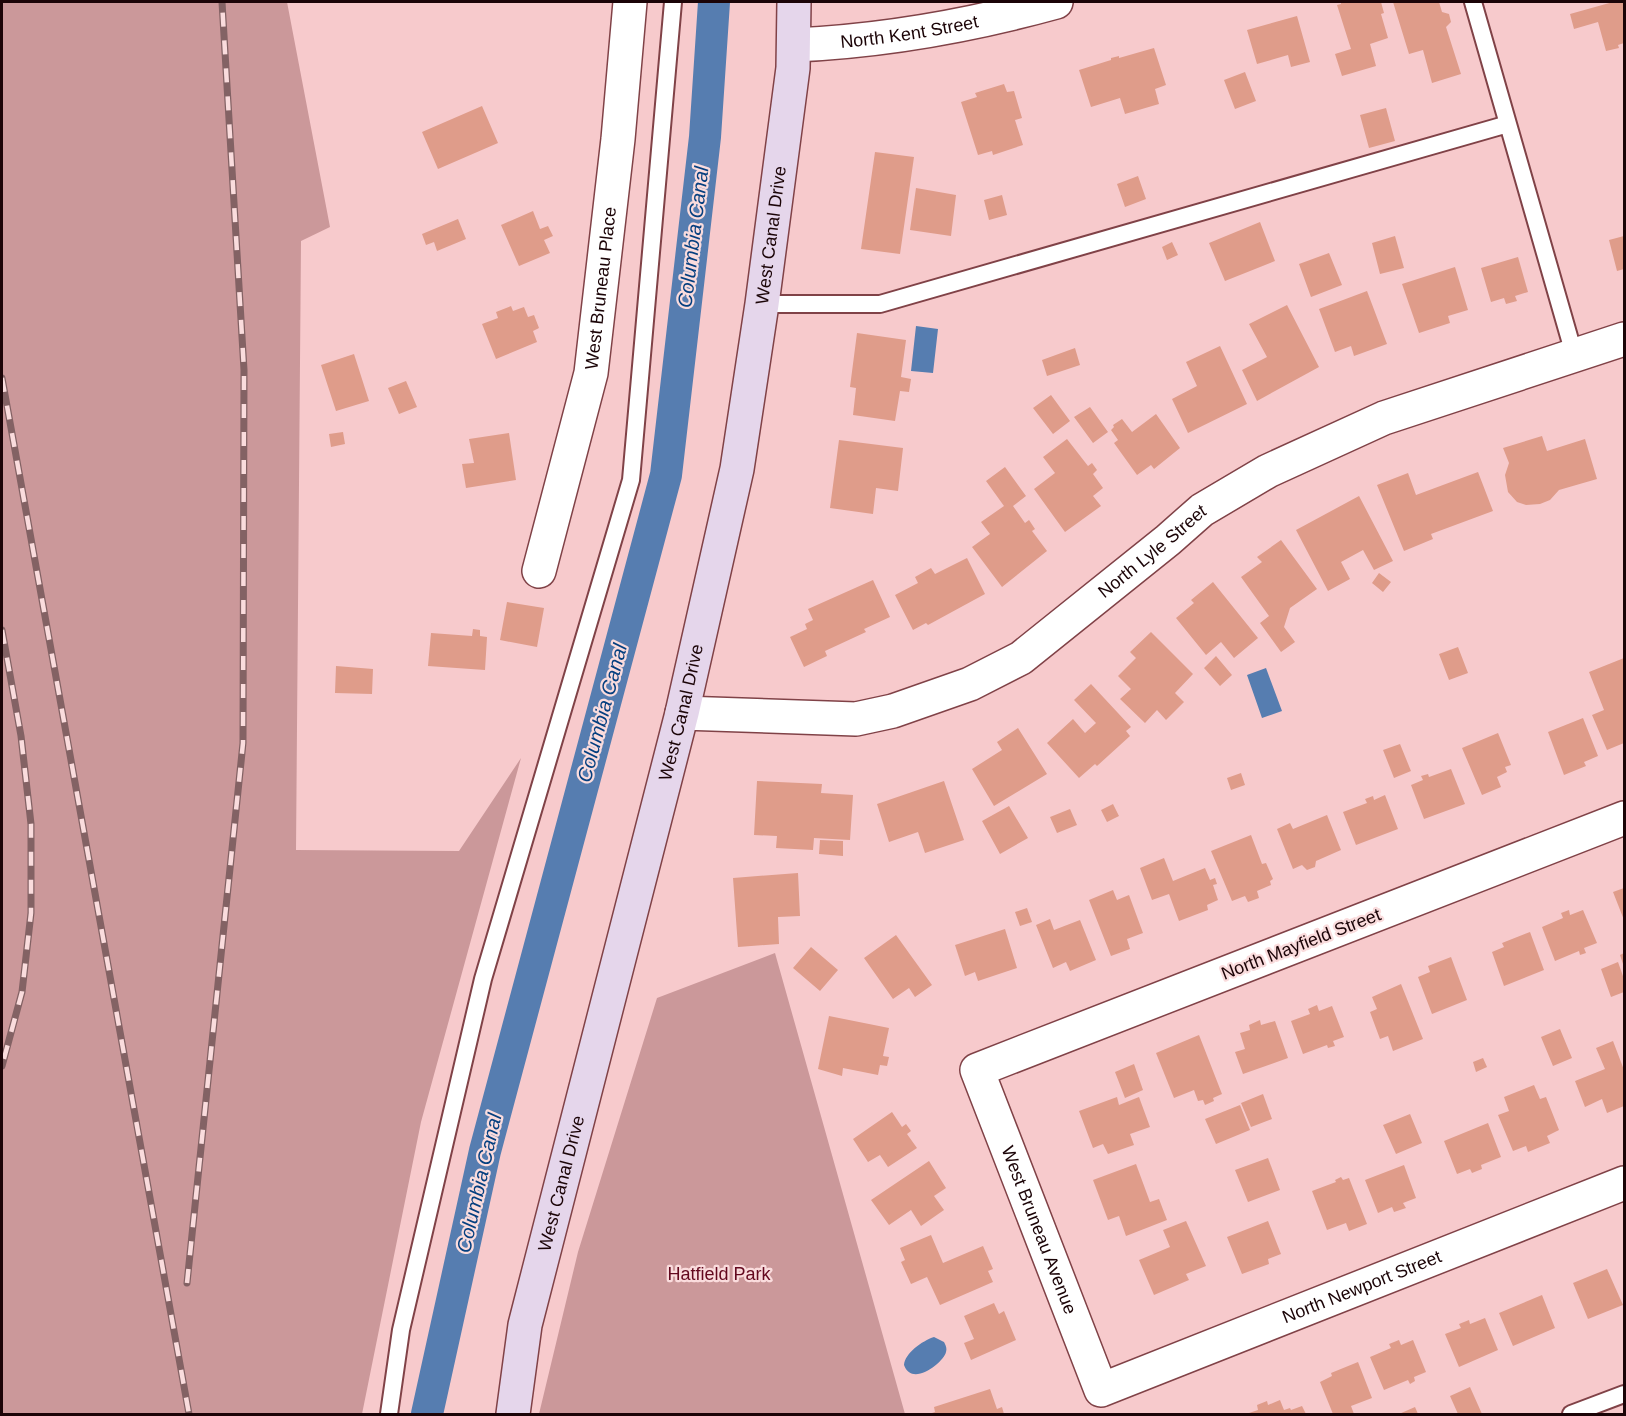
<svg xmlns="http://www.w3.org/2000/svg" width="1626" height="1416" font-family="Arial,sans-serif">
	<rect width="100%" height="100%" fill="#f7cacc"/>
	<path fill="#cb989a" d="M2,2H287L330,227L301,241L296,850L459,851L521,758L421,1122L362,1414H2Z
		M775,953L905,1414H539L578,1252L657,998Z"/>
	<path fill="#567db0" d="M916,326L938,329L933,373L911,371Z
		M1266,668L1282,711L1262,718L1247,675Z
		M934,1337L944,1342C946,1346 947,1348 946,1352C944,1362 912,1388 904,1365C905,1353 922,1341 934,1337Z"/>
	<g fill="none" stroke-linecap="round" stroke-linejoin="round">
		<path stroke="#567db0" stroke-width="32" d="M427,1414L485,1151L666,475L705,137L714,2"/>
	</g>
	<path fill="#df9c8a" d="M1341,2H1381L1384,13L1381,14L1388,38L1370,44L1376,66L1342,76L1335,54L1351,49L1337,5L1341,4Z
		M1393,2H1439L1442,12L1449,14L1451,22L1446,27L1461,74L1432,83L1423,50L1409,54Z
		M1613,2H1624V43L1618,45L1619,48L1606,51L1598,22L1574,29L1570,14Z
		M1297,16L1310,62L1291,67L1288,55L1257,64L1247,30Z
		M1154,48L1166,85L1155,89L1159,104L1125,114L1120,98L1091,107L1079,70L1111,60V58L1119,56V58Z
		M1245,72L1256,101L1235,109L1224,80Z
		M1004,84L1007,92L1014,91L1022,118L1015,120L1023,145L993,155L992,151L978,155L961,102L977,97L975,93Z
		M482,106L498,143L438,169L422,132Z
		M1386,108L1395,141L1369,148L1360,115Z
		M875,152L914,157L900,254L861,249Z
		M1138,176L1146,199L1125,207L1117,184Z
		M916,188L956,195L951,236L910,230Z
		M1002,195L1007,215L989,220L984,200Z
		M533,211L540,229L548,226L553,236L544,240L550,253L519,266L501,225Z
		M458,219L466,239L437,251L434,242L426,245L422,234Z
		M1260,222L1275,261L1225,281L1209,243Z
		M1395,236L1404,268L1380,274L1372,243Z
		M1624,236V269L1617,271L1609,240Z
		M1172,242L1178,255L1167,260L1162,247Z
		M1329,253L1342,285L1311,297L1299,264Z
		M1518,257L1528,292L1515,296L1517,301L1506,304L1504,298L1491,302L1481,268Z
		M1455,267L1468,310L1448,316L1450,323L1419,333L1402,284Z
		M1367,291L1387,344L1354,356L1351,346L1335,352L1319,309Z
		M1287,305L1319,367L1257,401L1242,370L1267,357L1249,324Z
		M511,306L513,311L524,307L528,317L534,315L539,328L533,331L537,342L496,359L482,324L498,318L496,312Z
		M857,333L906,340L901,377L911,379L909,392L900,391L895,421L853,415L856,388L850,387Z
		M1220,346L1247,404L1188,433L1172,399L1197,386L1186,362Z
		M1075,348L1080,365L1047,376L1042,360Z
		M354,354L369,401L336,411L321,365Z
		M406,381L417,407L399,414L388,388Z
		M1051,395L1070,421L1053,434L1033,408Z
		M1090,407L1108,432L1093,443L1074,417Z
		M1156,414L1180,448L1154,469L1151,465L1137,475L1114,443L1118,440L1111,430L1114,427L1113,425L1122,419L1132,432Z
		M343,432L345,444L331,447L329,434Z
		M509,433L516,480L466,488L462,464L474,463L469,439Z
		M1542,436L1547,451L1585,439L1597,479L1559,490L1550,500L1540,504L1526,505L1517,502L1508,492L1505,475L1509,463L1503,448Z
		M1067,439L1088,466L1092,463L1097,470L1093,474L1103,488L1093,496L1101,506L1065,532L1034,489L1055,473L1043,457Z
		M839,440L903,448L898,491L876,488L873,514L830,508Z
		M1005,467L1026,496L1013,506L1025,523L1029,520L1035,529L1032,531L1047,551L1002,587L972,547L990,534L981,522L1004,506L986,481Z
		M1478,472L1493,511L1431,534L1433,539L1404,551L1377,485L1408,473L1416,495Z
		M1359,496L1393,561L1374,570L1363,550L1341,562L1350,579L1328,591L1296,530Z
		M1281,540L1317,589L1290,608L1284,627L1295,642L1281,652L1260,623L1269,616L1241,577L1262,562L1257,557Z
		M967,558L985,594L928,625L926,623L913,630L895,595L918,583L915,577L931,568L935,574Z
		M1379,573L1391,582L1383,592L1372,583Z
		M873,580L890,617L864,629L866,632L825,651L827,656L804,667L790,637L807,629L805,624L813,620L808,609Z
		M1213,582L1258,638L1234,658L1221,642L1206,655L1176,618L1194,603L1191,600Z
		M507,602L544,608L537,647L500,640Z
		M473,629L480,630V636L487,637L485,670L428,666L431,633L472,636Z
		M1151,632L1193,674L1175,693L1184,702L1166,720L1157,710L1145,723L1120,699L1131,689L1118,676L1136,658L1130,652Z
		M1458,647L1468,673L1449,680L1439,654Z
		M1216,656L1232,675L1220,686L1204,668Z
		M1624,658V743L1607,750L1592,715L1604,710L1589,672Z
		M336,666L373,669L372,694L335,693Z
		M1091,684L1131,727L1126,731L1130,736L1097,766L1095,764L1079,778L1047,743L1073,719L1085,733L1096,723L1074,700Z
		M1583,718L1598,756L1584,762L1586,766L1564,775L1548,732Z
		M1018,728L1047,774L994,806L972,769L1002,750L997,742Z
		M1498,733L1511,765L1505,767L1507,772L1497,777L1501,787L1482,795L1462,748Z
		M1400,744L1411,771L1394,778L1383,750Z
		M1451,769L1465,804L1424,819L1411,785L1423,780L1421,776L1428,774L1429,777Z
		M1241,773L1245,785L1231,790L1227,778Z
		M757,781L822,784L821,793L853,795L850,840L814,838L813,850L776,848L777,836L754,835Z
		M944,781L964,840L925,853L918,832L889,842L877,804Z
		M1385,795L1398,829L1356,845L1343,812L1367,803L1365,799L1373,796L1374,800Z
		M1113,804L1119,816L1107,822L1101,810Z
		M1009,806L1028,838L1000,854L982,821Z
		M1070,809L1077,825L1057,833L1050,817Z
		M1327,815L1341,850L1316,861L1315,867L1307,870L1302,865L1293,869L1277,829L1290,823L1293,829Z
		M1251,835L1262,864L1266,863L1273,879L1270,881L1271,885L1257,891L1259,898L1248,902L1245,896L1232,901L1211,851Z
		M820,840L843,841V856L819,854Z
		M1164,858L1173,881L1205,868L1210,880L1215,878L1217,884L1213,885L1218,900L1207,905L1208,910L1179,921L1169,894L1152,900L1140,868Z
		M798,873L800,916L778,917L779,944L738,947L733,878Z
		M1624,888V920L1613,892Z
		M1113,890L1117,900L1129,895L1143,933L1127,939L1130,949L1111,956L1089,900Z
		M1027,908L1032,922L1020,926L1015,912Z
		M1569,910L1570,915L1583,910L1597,943L1584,948L1586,953L1580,955L1579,951L1555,961L1542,927L1563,918L1561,913Z
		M1050,919L1054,930L1080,920L1096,960L1070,971L1066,962L1053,968L1036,925Z
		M1005,929L1017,968L978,981L975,972L965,976L955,945Z
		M1530,932L1544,970L1504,986L1492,952L1504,947L1502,943Z
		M896,935L932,985L915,997L909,988L893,999L864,958Z
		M811,947L838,970L820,991L793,968Z
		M1624,953V967L1620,955Z
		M1451,957L1467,1000L1432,1014L1418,977L1430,972L1428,966Z
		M1618,962L1624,979V992L1611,997L1601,969Z
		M1401,984L1423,1039L1393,1051L1388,1036L1380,1039L1370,1012L1377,1009L1372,997Z
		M1317,1005L1319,1011L1332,1006L1344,1037L1333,1041L1335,1046L1328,1048L1327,1045L1303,1054L1291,1021L1310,1014L1308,1009Z
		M829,1016L889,1028L883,1056L889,1057L887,1066L880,1065L878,1075L843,1068L842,1076L818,1069Z
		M1260,1020L1261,1025L1275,1021L1288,1058L1243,1074L1235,1052L1245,1049L1240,1033L1250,1030L1249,1025Z
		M1560,1029L1572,1058L1553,1066L1541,1037Z
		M1199,1035L1222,1094L1213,1098L1214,1101L1205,1105L1203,1100L1198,1101L1194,1090L1174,1098L1156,1053Z
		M1613,1041L1624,1070V1106L1607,1113L1602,1099L1585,1107L1575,1081L1605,1069L1596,1048Z
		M1483,1058L1487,1067L1476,1072L1473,1062Z
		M1134,1064L1143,1090L1125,1098L1115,1072Z
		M1534,1085L1540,1099L1546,1097L1559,1130L1547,1136L1550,1143L1528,1152L1526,1146L1513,1151L1498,1115L1509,1111L1504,1097Z
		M1263,1094L1272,1119L1251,1127L1241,1103Z
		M1117,1097L1119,1105L1139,1097L1150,1127L1130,1134L1134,1145L1108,1154L1103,1144L1093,1148L1079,1111Z
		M1240,1105L1250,1130L1216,1144L1205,1119Z
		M892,1112L902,1127L906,1124L911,1131L907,1134L917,1148L888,1167L880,1155L868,1162L853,1139Z
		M1410,1114L1422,1143L1396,1154L1383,1125Z
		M1488,1123L1501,1157L1481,1165L1482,1169L1472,1173L1470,1169L1457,1174L1444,1141Z
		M1268,1158L1280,1190L1248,1202L1235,1170Z
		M929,1161L946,1188L934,1196L944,1210L921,1226L911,1210L889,1225L871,1200Z
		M1136,1164L1150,1202L1159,1199L1167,1220L1126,1236L1119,1216L1108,1220L1093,1180Z
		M1404,1165L1416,1198L1403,1203L1406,1208L1394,1212L1392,1207L1378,1213L1365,1180Z
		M1341,1177L1343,1180L1349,1178L1367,1224L1349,1231L1346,1223L1327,1230L1312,1191L1336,1182L1335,1180Z
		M1186,1221L1206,1266L1186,1274L1189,1280L1154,1295L1139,1260L1170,1247L1163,1230Z
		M1268,1221L1281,1254L1268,1259L1269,1264L1242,1274L1227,1237Z
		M931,1235L943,1263L983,1246L993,1269L988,1271L993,1282L940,1305L927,1277L911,1284L901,1262L905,1260L900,1248Z
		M1607,1269L1623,1305L1588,1319L1573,1283Z
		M1542,1295L1555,1328L1513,1346L1499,1313Z
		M994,1303L999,1314L1004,1311L1016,1340L971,1360L964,1343L974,1339L964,1316Z
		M1485,1318L1498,1350L1459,1367L1445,1334L1461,1328L1459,1324L1469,1320L1470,1324Z
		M1399,1340L1401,1345L1413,1340L1426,1372L1414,1377L1415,1381L1410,1384L1408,1380L1384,1390L1370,1357L1391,1348L1389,1344Z
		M1358,1362L1372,1398L1351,1406L1354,1414H1333L1320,1382L1332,1376L1331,1373Z
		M1470,1387L1482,1414H1458L1450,1396Z
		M990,1389L997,1409L1002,1407L1004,1414H929L935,1412L934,1407Z
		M1280,1400L1284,1410L1290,1408L1291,1410L1302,1406L1306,1414H1246L1258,1410L1257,1405L1267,1401L1268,1405Z
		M1415,1407L1418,1414H1399Z"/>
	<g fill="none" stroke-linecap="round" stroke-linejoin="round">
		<g stroke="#804247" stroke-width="20">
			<path id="lane" d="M1473,2L1574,354
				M762,304H880L1508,124
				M389,1414L401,1330L483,979L631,480L673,2
				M1571,1414L1624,1394"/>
		</g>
		<g stroke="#804247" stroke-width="36">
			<g id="street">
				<path id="s1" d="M794,45C885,41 969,26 1056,2"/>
				<path id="s2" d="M539,571L591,373L618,139L630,2"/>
				<path id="s3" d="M682,713L856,719L893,711L970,684L1021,658L1168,540L1202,510L1268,471L1384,418L1624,339"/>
				<path id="s4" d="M1624,818L977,1070L1101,1390L1624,1183"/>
			</g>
		</g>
		<g stroke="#804247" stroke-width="36">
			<g id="secondary">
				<path id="s5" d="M513,1414L525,1325L682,713L737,469L762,304L793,68L794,2"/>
			</g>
		</g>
		<use href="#lane" stroke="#fff" stroke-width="16"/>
		<use href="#street" stroke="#fff" stroke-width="33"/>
		<use href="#secondary" stroke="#e5d6eb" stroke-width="33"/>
		<g stroke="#836264" stroke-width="7">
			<path id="rail" d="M2,378L189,1414
				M2,630L21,736L31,824V913L22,992L2,1066
				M187,1283L243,743L244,370L222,2"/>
		</g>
		<use href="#rail" stroke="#fadcdd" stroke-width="4.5" stroke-dasharray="14" stroke-linecap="butt"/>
	</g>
	<g text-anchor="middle" stroke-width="4.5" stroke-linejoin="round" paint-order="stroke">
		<g font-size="18" fill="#1b0407" stroke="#fadcdd">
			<text dy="6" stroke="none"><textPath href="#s1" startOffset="116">North Kent Street</textPath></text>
			<text dy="6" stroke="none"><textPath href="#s5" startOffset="1208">West Canal Drive</textPath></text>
			<text dy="6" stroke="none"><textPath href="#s2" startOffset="290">West Bruneau Place</textPath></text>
			<text dy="6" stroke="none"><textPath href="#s3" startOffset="520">North Lyle Street</textPath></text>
			<text dy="6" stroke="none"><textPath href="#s5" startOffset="722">West Canal Drive</textPath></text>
			<text transform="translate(1301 944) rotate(-21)" y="6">North Mayfield Street</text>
			<text dy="6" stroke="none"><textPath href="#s5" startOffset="236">West Canal Drive</textPath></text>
			<text dy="6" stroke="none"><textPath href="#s4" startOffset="866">West Bruneau Avenue</textPath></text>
			<text dy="6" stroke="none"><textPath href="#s4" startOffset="1318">North Newport Street</textPath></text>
		</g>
		<g font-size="18" fill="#63081e" stroke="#fadcdd">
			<text x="719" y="1280">Hatfield Park</text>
		</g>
		<g font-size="20" font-style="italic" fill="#053f7f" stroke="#fadcdd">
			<text transform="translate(693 237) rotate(-83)" y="7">Columbia Canal</text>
			<text transform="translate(602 713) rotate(-75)" y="7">Columbia Canal</text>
			<text transform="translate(479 1183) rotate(-77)" y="7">Columbia Canal</text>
		</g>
	</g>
	<rect width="1626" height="1416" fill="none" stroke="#1b0407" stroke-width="6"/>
</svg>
